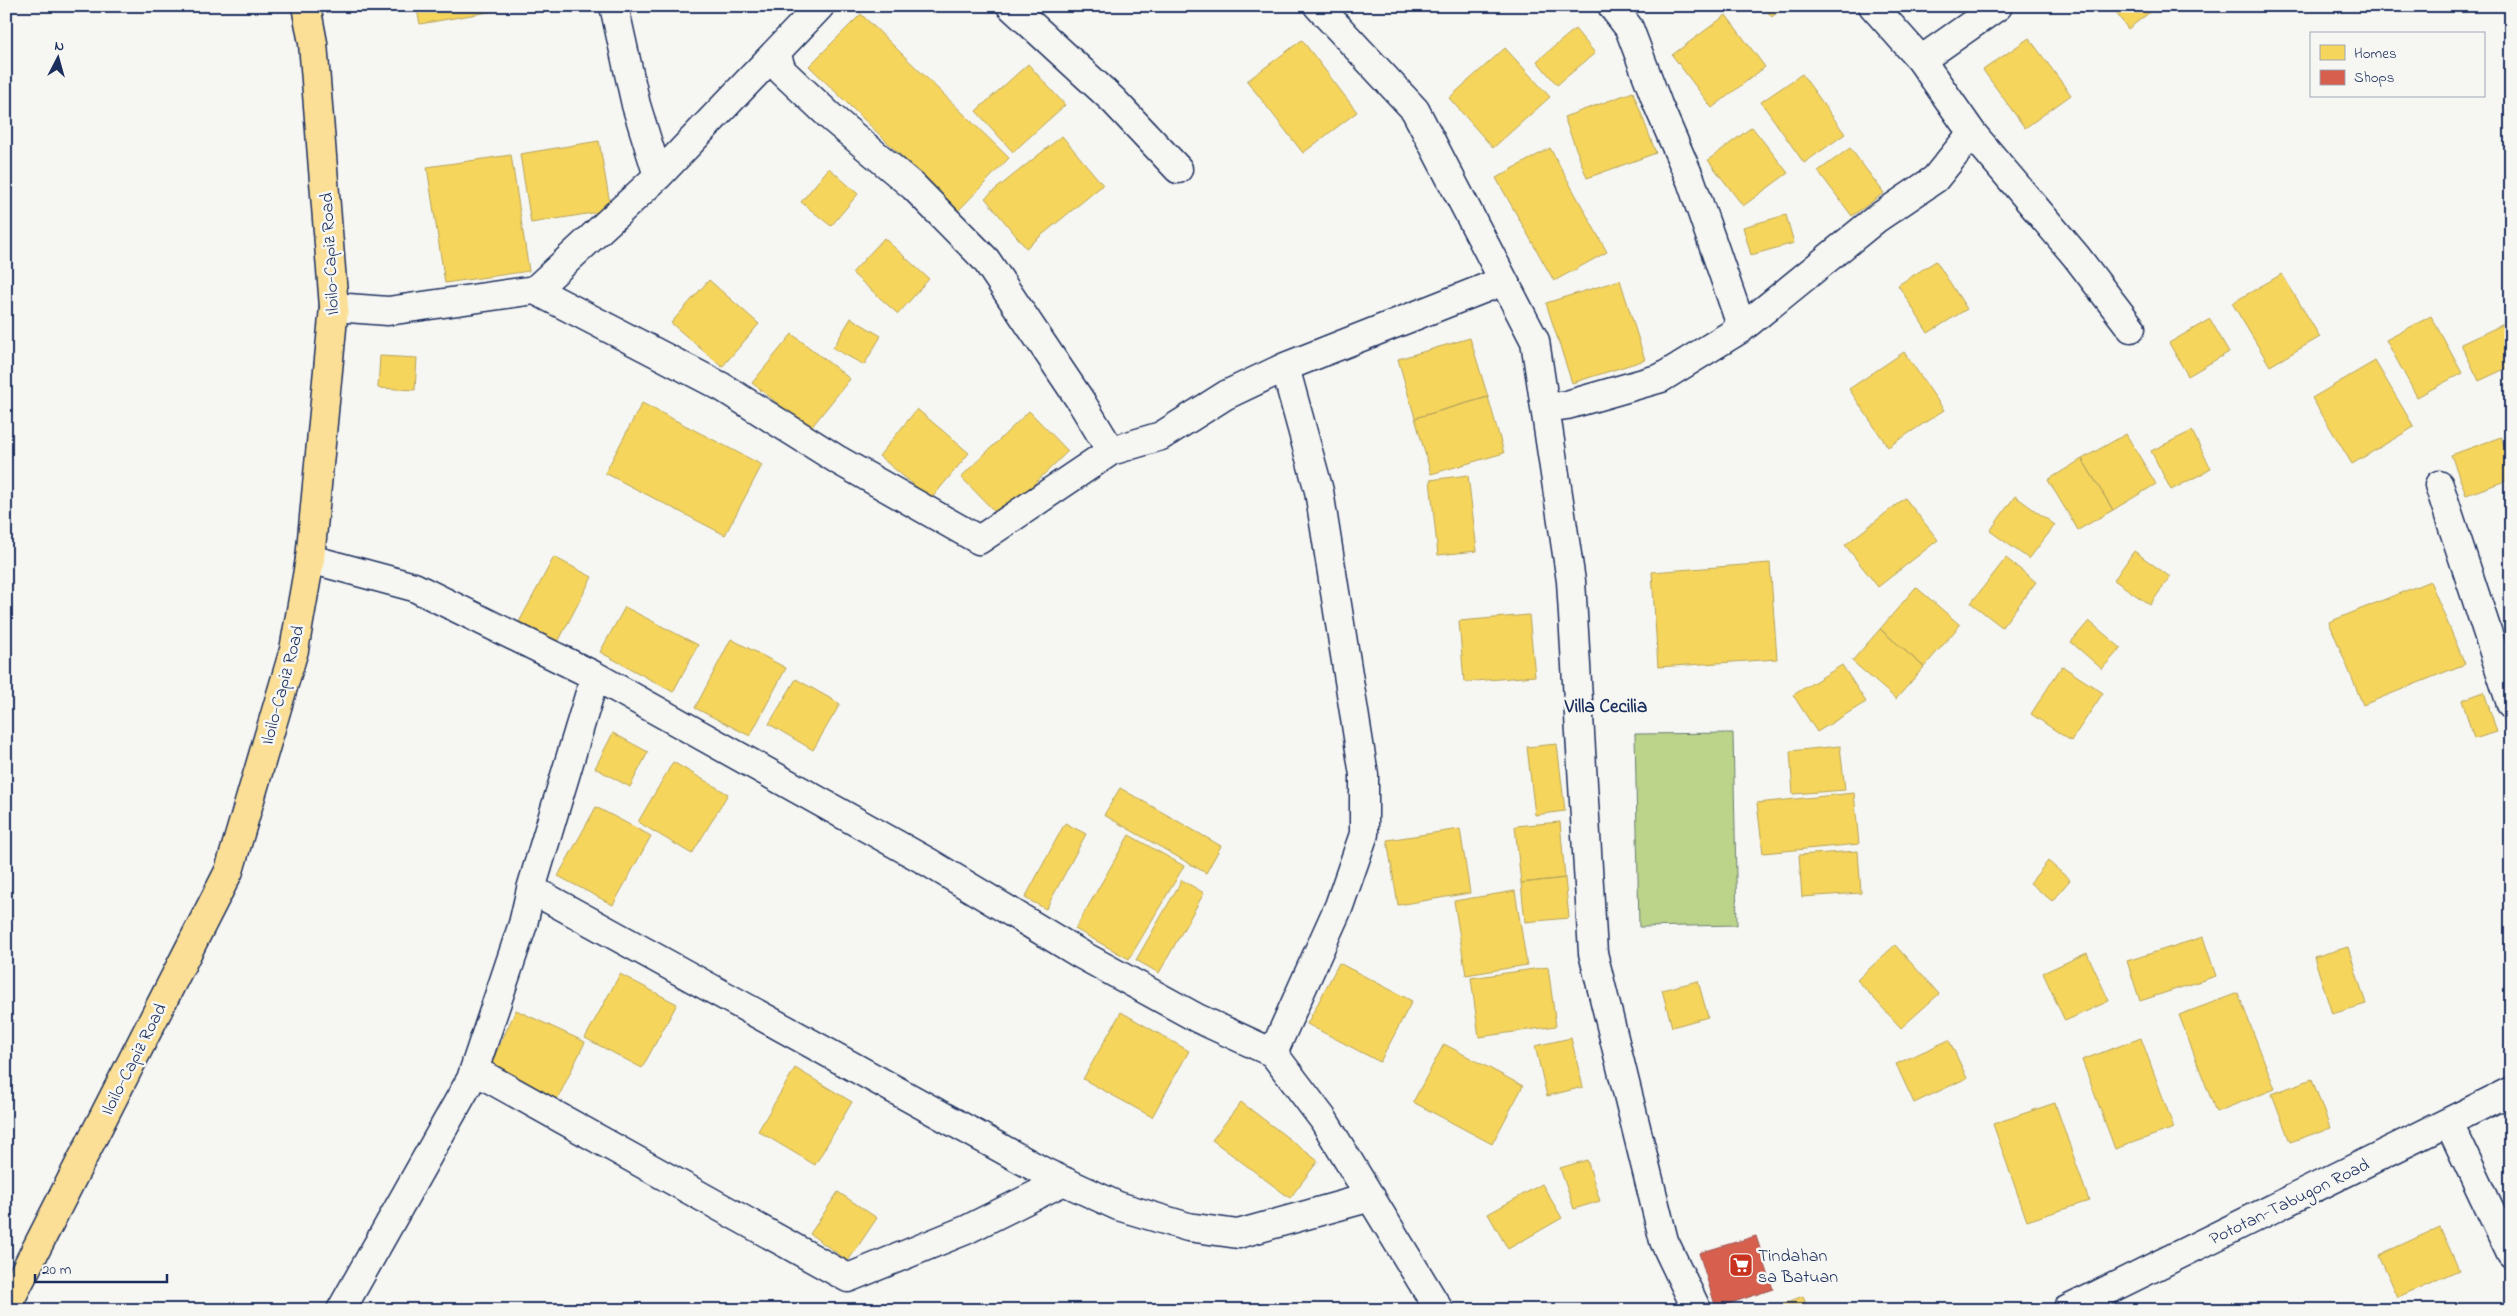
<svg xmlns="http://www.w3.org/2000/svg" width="2517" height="1316" font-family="'Indie Flower',sans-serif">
	<rect width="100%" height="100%" fill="#f6f6f2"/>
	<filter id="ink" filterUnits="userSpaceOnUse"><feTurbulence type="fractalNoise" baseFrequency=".02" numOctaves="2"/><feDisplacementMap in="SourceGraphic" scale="10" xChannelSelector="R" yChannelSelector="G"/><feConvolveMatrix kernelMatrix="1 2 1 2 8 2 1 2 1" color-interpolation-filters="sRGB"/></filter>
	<g filter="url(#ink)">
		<path fill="#bcd38a" stroke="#6c8174" d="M1733,733L1737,925L1639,927L1635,734Z"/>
		<path fill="#f6d55c" stroke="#b4a35d" d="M416,6H493L494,11L420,24Z
			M1763,6H1785L1772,17Z
			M2111,6H2158L2128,29Z
			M861,14L1009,158L958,211L809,66Z
			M1726,15L1765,67L1712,108L1672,55Z
			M1575,29L1595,53L1557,85L1537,61Z
			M2029,38L2071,95L2025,128L1983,70Z
			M1302,40L1357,112L1303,153L1247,81Z
			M1505,48L1550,97L1493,148L1449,98Z
			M1028,64L1065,105L1013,152L976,111Z
			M1802,74L1845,134L1804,163L1761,102Z
			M1633,92L1656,153L1587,178L1564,117Z
			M1752,127L1788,173L1743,206L1708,160Z
			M1062,136L1103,185L1026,248L985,198Z
			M599,141L611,210L531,223L520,154Z
			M1550,148L1607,252L1554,281L1496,178Z
			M1850,148L1884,193L1852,216L1818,171Z
			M511,155L529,271L445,283L427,167Z
			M829,168L858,194L831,226L801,202Z
			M1786,215L1794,243L1751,255L1743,227Z
			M884,238L929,279L898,314L852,273Z
			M1936,261L1967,309L1928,333L1898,285Z
			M2282,274L2320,337L2270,366L2232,303Z
			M709,280L759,324L722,367L671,323Z
			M1620,280L1645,360L1572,383L1546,303Z
			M2431,316L2462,373L2417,397L2386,340Z
			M851,318L881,336L864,365L833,348Z
			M2210,319L2229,352L2188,376L2169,343Z
			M2504,324L2511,338V366L2479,381L2461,344Z
			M792,334L850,379L810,429L752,383Z
			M1470,338L1488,397L1415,418L1398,359Z
			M1904,352L1944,410L1888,447L1849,389Z
			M380,356L417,358L415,390L378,388Z
			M2375,361L2414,427L2352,464L2312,398Z
			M1488,397L1504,453L1431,474L1415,418Z
			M642,403L762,465L725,535L605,473Z
			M917,409L969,453L931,499L879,456Z
			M1029,411L1068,451L1000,517L961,477Z
			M2192,431L2211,469L2171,490L2151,451Z
			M2126,434L2156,484L2113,510L2082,459Z
			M2501,437L2511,464V479L2466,495L2451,455Z
			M2082,459L2113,510L2078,530L2048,480Z
			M1468,475L1477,551L1438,555L1430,480Z
			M2015,496L2055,525L2029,559L1990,531Z
			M1905,498L1938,540L1878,587L1845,545Z
			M2134,551L2170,577L2150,605L2114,580Z
			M554,557L592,577L558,642L519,622Z
			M2006,558L2036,582L2002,627L1971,603Z
			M1770,563L1777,659L1658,667L1652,572Z
			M2430,581L2465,664L2363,705L2329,622Z
			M1916,587L1960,625L1924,667L1880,629Z
			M625,607L698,645L673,692L600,652Z
			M1529,615L1535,676L1464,682L1459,621Z
			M2089,621L2121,648L2102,669L2071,642Z
			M1880,629L1924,667L1896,699L1852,661Z
			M731,639L786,668L750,736L695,708Z
			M1842,665L1866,702L1817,732L1793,695Z
			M2062,666L2103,693L2071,741L2031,714Z
			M796,679L840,704L813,750L769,724Z
			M2484,692L2497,732L2474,739L2462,700Z
			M613,733L648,752L630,787L595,768Z
			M1557,744L1565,811L1535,815L1527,747Z
			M1840,746L1845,790L1793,794L1790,751Z
			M673,762L728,794L692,854L638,822Z
			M1120,788L1221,846L1206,873L1104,815Z
			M1854,793L1859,844L1763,853L1757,803Z
			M596,807L651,836L613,905L558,876Z
			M1560,822L1565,878L1521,883L1515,826Z
			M1065,823L1086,834L1046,909L1025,898Z
			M1460,829L1470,893L1398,905L1387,840Z
			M1129,835L1184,866L1129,959L1075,929Z
			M1858,851L1861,893L1802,897L1799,855Z
			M2048,861L2070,880L2052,901L2030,883Z
			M1565,878L1569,918L1525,922L1521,883Z
			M1182,880L1204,893L1159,973L1136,960Z
			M1515,891L1527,965L1466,975L1454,901Z
			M2203,937L2216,976L2140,1001L2127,961Z
			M1895,945L1939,994L1901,1028L1857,980Z
			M2348,947L2366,1004L2332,1014L2314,957Z
			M2087,953L2109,1001L2065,1021L2043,973Z
			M1339,963L1412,1001L1380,1062L1307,1024Z
			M1548,967L1556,1026L1479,1037L1471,978Z
			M620,974L677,1004L642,1068L585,1038Z
			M1698,981L1708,1017L1672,1027L1662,990Z
			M2238,993L2275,1089L2216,1112L2179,1015Z
			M516,1010L585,1042L557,1100L489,1068Z
			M1121,1012L1189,1051L1152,1117L1083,1079Z
			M1571,1038L1583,1087L1547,1096L1535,1046Z
			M2141,1038L2174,1128L2115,1149L2082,1060Z
			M1949,1040L1967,1078L1914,1103L1896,1064Z
			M1444,1044L1523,1086L1492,1144L1413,1102Z
			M795,1068L852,1102L815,1165L758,1131Z
			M2312,1079L2330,1128L2290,1142L2272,1094Z
			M1241,1102L1318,1161L1290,1198L1212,1140Z
			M2055,1103L2089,1201L2027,1221L1993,1124Z
			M1587,1160L1600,1201L1574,1209L1560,1168Z
			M1542,1184L1562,1218L1508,1249L1488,1214Z
			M838,1192L877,1218L848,1261L810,1234Z
			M2440,1227L2459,1270L2398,1297L2379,1255Z
			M1803,1296L1808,1310L1770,1309Z"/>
		<path fill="#d6604d" stroke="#9e5152" d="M1756,1236L1773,1289L1716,1308L1699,1253Z"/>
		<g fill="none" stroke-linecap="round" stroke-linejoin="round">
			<g stroke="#1b2f5e" stroke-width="31">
				<path id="street" d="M614,6L636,105L658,176
					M1011,6L1113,100L1178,169
					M1318,6L1415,110L1535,341L1571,581L1593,953L1664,1241L1697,1310
					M1612,6L1629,28L1658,105L1691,181L1742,328
					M1873,6L1921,60
					M776,53L782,71L832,118L914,187L986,260L1080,400L1111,451
					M1972,133L2076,256L2131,328
					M535,290L722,387L838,460L979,540L1111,451L1161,436L1226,395L1285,367L1503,281
					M334,307L388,311L535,290L658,176L820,6
					M1546,408L1567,405L1661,378L1742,328L1876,219L1935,179L1972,133L1921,60L1998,6
					M2439,485L2511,704
					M310,559L414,587L595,676L928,862L1082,955L1197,1018L1273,1053L1323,1119L1439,1310
					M531,889L1044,1172L1118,1206L1188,1227L1238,1234L1371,1197
					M1273,1053L1339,906L1364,834V775L1319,491L1285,367
					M474,1070L848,1278L966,1230L1064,1181
					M2449,1123L2511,1254
					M341,1310L471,1079L523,924L531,889L595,676"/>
			</g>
			<g stroke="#1b2f5e" stroke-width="31">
				<path id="secondary" d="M2067,1310L2511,1091"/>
			</g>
			<g stroke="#1b2f5e" stroke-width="31">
				<path id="highway" d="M6,1308L229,871L294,650L310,559L334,307L313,43L306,6"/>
			</g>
			<use href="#street" stroke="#f6f6f2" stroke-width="28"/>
			<use href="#secondary" stroke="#f6f6f2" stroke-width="28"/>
			<use href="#highway" stroke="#fbdf96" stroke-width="28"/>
		</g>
	</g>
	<defs>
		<g id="supermarket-square" transform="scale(1.25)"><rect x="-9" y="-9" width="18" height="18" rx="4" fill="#c8321e" stroke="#f6f6f2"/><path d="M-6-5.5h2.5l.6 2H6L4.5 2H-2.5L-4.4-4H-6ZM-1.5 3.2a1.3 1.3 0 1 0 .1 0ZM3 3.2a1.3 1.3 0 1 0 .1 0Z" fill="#fff"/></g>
	</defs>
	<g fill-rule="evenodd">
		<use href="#supermarket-square" x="1741" y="1265"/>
	</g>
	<g text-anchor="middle" stroke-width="5" stroke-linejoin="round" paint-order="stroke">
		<g font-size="18" fill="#1b2f5e" stroke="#f6f6f2">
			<text transform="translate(329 254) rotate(-93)" y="6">Iloilo-Capiz Road</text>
			<text transform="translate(282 685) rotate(-75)" y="6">Iloilo-Capiz Road</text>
			<text transform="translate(133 1059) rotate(-63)" y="6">Iloilo-Capiz Road</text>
			<text transform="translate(2289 1201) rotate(-26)" y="6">Pototan-Tabugon Road</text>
		</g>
		<g font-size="18" fill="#1b2f5e" stroke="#f6f6f2" text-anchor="start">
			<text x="1758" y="1261">Tindahan<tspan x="1758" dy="21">sa Batuan</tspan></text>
		</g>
		<g font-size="19" font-weight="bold" fill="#1b2f5e" stroke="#f6f6f2">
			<text x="1606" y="712">Villa Cecilia</text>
		</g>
	</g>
	<rect width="2517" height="1316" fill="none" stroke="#f6f6f2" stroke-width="25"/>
	<rect x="12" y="12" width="2492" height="1291" fill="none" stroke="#1b2f5e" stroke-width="2" filter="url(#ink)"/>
	<rect x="2310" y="32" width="175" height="65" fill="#f6f6f2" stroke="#9ea6b7"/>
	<rect x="2320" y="45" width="25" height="15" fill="#f6d55c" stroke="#9ea6b7"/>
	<text x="2354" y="58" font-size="15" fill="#1b2f5e">Homes</text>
	<rect x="2320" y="70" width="25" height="15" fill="#d6604d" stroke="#9ea6b7"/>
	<text x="2354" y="82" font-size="15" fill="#1b2f5e">Shops</text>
	<g transform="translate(58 58) rotate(6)" stroke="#f6f6f2" stroke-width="4" paint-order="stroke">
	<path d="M0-4L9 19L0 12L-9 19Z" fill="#1b2f5e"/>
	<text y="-8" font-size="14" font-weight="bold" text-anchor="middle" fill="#1b2f5e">N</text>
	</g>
	<path d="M35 1274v8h132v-8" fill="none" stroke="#1b2f5e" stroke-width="2.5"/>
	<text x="42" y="1274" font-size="15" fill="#1b2f5e" stroke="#f6f6f2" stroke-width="4" paint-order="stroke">20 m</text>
</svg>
